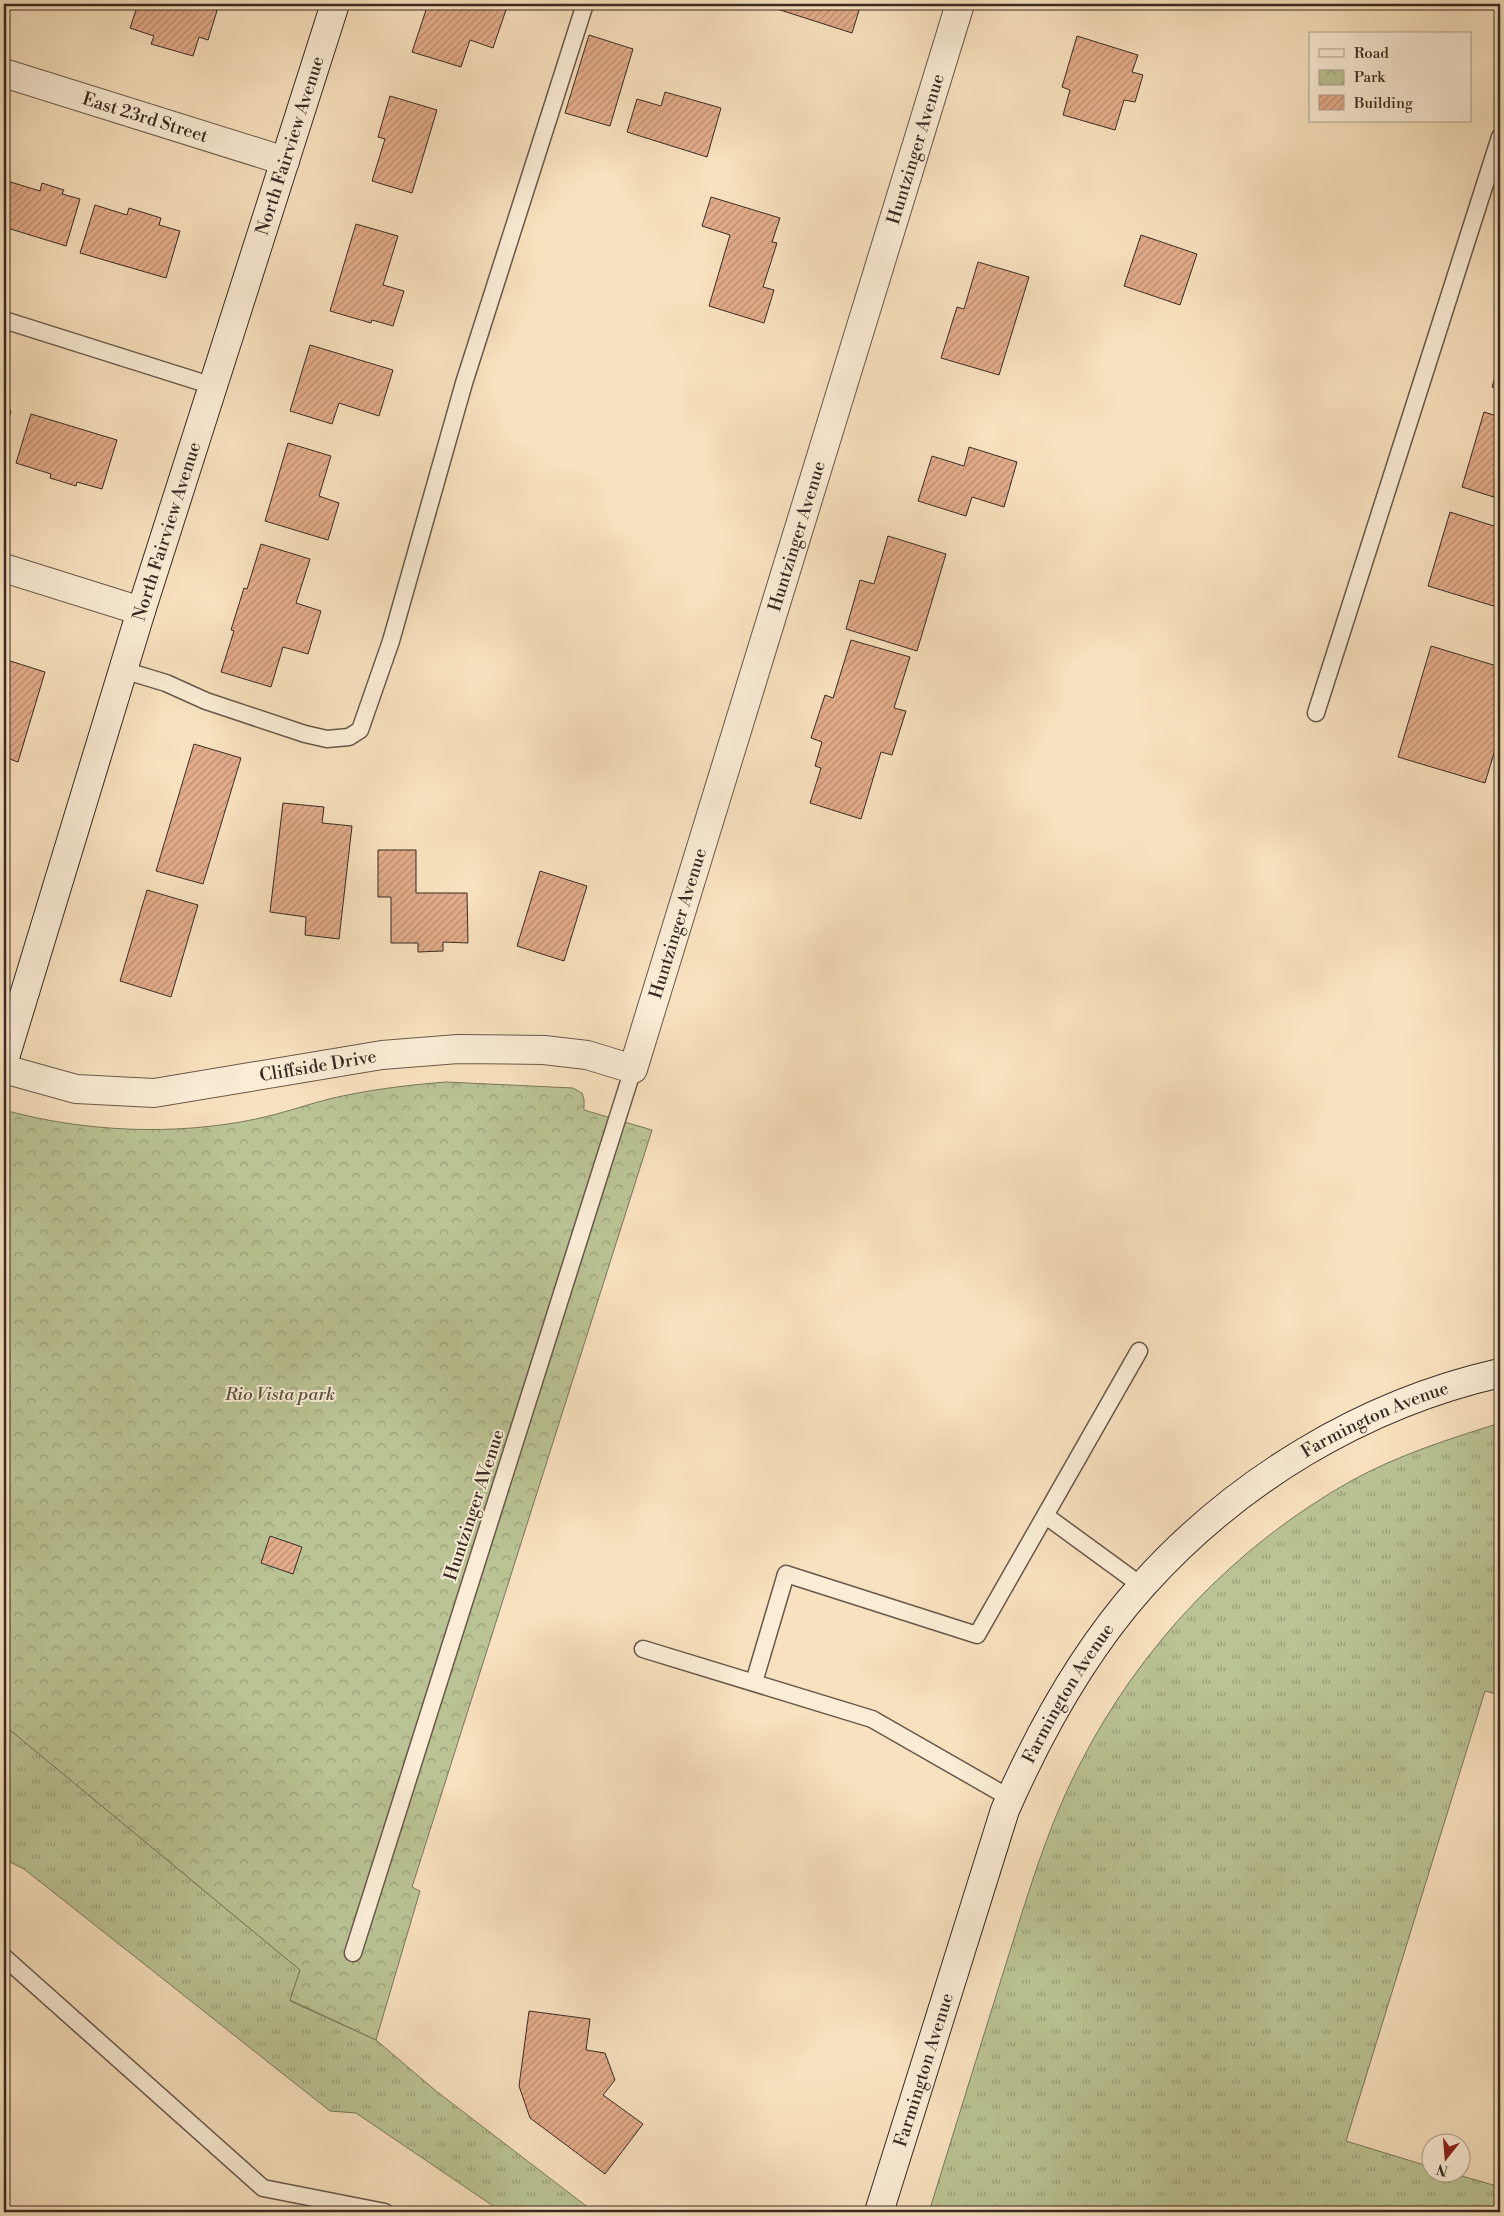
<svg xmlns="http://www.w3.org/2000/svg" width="1504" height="2216" font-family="'Libre Bodoni',serif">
	<defs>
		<pattern id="grass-tufts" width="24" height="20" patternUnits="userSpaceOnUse" patternTransform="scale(1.25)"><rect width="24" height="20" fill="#bac394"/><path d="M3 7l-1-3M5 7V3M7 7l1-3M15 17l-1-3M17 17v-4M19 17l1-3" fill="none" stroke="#989f78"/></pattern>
		<pattern id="park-crowns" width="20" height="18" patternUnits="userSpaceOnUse" patternTransform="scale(1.25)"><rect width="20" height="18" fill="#bac394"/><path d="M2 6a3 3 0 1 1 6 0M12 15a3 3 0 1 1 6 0" fill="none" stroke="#989f78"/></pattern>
		<pattern id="building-hatch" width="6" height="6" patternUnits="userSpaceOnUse" patternTransform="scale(1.25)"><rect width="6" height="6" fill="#e4ad8b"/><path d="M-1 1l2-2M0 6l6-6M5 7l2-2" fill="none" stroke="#ba8d71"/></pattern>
	</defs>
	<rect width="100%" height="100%" fill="#f8e1be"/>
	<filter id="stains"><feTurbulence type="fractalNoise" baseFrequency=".004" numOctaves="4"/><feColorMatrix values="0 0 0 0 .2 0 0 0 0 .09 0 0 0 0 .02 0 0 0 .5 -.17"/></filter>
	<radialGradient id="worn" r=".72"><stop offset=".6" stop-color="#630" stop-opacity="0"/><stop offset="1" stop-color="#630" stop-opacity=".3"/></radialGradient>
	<path fill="url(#grass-tufts)" stroke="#79775c" d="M1500,1423V1695L1485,1691L1346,2141L1431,2167L1432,2174H1455L1500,2187V2212H929C954,2131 979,2051 1004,1970C1026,1901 1046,1830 1079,1766C1139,1647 1235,1546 1351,1481C1398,1455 1449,1439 1500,1423Z
		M4,1725L300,1970L290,2001L376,2040L436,2091L594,2212H502L356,2113L330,2111L24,1869L4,1859Z"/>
	<path fill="url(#park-crowns)" stroke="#79775c" d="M446,1082L573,1088L582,1093L584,1099V1110L652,1130L412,1887L420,1891L376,2040L290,2000L300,1970L4,1725V1110C84,1132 175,1136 256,1119C281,1114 305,1105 329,1099C367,1090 407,1085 446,1082Z"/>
	<path fill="url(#building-hatch)" stroke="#382b23" d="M138,4H219L208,40L199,37L193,56L151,44L154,36L130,28Z
		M428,4H508L493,48L470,40L461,67L412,52Z
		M779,4H861L852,33L777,9Z
		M589,35L633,49L610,126L565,113Z
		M1077,36L1138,55L1132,72L1143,75L1135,102L1124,100L1115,130L1063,115L1070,90L1062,87Z
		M665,92L721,108L707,157L627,132L637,99L661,106Z
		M390,96L437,110L412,193L372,181L385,139L378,137Z
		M4,180L40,191L42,183L64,190L62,194L80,199L66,246L4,227Z
		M711,197L780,218L772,242L777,243L763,287L774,290L764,323L709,306L730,235L702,226Z
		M95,205L127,215L129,208L161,218L159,225L180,231L166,278L80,253Z
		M356,224L398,236L383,285L404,291L393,326L372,320L371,323L330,311Z
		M1141,235L1197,254L1180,305L1124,286Z
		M978,262L1029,277L999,375L941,358L957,307L964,309Z
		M310,345L393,370L379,416L339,403L332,424L290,411Z
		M1500,361V389L1492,387Z
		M4,409L11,411L4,435Z
		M1484,412L1500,417V499L1462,487Z
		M31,414L117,440L102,489L77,482L76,486L50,478L51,474L16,463Z
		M288,443L331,456L319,496L339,503L328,540L265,521Z
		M969,447L1017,462L1004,507L972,497L966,516L918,501L932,456L964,466Z
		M1450,512L1500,528V608L1428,586Z
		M888,536L946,554L917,651L846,629L860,580L874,584Z
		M261,544L310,559L296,603L321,611L308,654L283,647L271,687L221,672L234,631L231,630L244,588L247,589Z
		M851,640L910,657L894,708L906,711L892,755L881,752L861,819L810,803L821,768L815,766L822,742L811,738L825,695L833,698Z
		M1431,646L1500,667V733L1485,783L1398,757Z
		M4,659L45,672L18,762L4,757Z
		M194,744L241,758L203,884L156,871Z
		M283,803L324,807L322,823L352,826L339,939L305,935L306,917L270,912Z
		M378,850H416V893H467L468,943L443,942V951L418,952V943H391V897H378Z
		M540,871L587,886L564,961L517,946Z
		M147,890L198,905L171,997L120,981Z
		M270,1536L302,1547L293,1574L261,1563Z
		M529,2011L590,2019L586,2050L605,2053L615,2080L603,2095L643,2124L605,2174L530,2118L519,2086Z"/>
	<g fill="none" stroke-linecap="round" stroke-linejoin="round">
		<g stroke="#68584a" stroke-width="19">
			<path id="lane" d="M4,320L213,386
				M123,670L166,683L206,701L305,734L327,739L349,737L360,730L391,641L464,383L585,4
				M1316,713L1500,137
				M1046,1516L1142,1586
				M643,1649L872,1719L1010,1798
				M754,1682L786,1574L977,1635L1139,1351
				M353,1953L633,1069
				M4,1957L263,2188L385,2212"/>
		</g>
		<g stroke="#68584a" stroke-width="30">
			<g id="street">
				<path id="s1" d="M4,73L285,161"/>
				<path d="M4,568L141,611"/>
				<path id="s2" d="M4,1069L76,1089L154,1093L382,1055L458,1049L544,1050L587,1055L633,1069L960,4"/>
			</g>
		</g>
		<g stroke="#382b23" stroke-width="30">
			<g id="secondary">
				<path id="s3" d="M4,1061L141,611L335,4"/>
				<path id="s4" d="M879,2212L1005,1810C1040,1730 1084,1651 1142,1586C1236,1481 1363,1404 1500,1373"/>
			</g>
		</g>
		<use href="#lane" stroke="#faecd5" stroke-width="16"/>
		<use href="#street" stroke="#faecd5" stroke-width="28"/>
		<use href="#secondary" stroke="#faecd5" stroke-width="28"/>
	</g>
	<g text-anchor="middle" stroke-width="4" stroke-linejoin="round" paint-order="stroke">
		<g font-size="18" fill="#382b23" stroke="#faecd5">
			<text dy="6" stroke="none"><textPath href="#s1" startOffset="148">East 23rd Street</textPath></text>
			<text dy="6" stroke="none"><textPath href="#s3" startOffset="959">North Fairview Avenue</textPath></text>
			<text dy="6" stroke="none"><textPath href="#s2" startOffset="1600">Huntzinger Avenue</textPath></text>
			<text dy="6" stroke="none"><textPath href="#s3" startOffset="554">North Fairview Avenue</textPath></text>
			<text dy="6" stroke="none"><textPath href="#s2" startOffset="1195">Huntzinger Avenue</textPath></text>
			<text dy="6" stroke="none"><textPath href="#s2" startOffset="790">Huntzinger Avenue</textPath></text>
			<text dy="6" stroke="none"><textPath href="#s2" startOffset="319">Cliffside Drive</textPath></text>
			<text dy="6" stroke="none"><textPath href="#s4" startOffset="974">Farmington Avenue</textPath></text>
			<text transform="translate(474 1505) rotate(-72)" y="6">Huntzinger AVenue</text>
			<text dy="6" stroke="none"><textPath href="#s4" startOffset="554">Farmington Avenue</textPath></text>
			<text dy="6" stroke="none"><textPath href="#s4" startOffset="149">Farmington Avenue</textPath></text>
		</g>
		<g font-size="18" font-style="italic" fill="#58513f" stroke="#faecd5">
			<text x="280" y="1400">Rio Vista park</text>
		</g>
	</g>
	<rect width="1504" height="2216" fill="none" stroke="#f8e1be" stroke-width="20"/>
	<rect x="5" y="5" width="1494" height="2206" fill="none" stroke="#382b23" stroke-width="2.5"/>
	<rect x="10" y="10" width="1484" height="2196" fill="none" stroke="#382b23"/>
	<rect x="1309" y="32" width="162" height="90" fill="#faecd5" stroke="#ac9f8e"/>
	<rect x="1319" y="49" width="25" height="8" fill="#faecd5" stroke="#ac9f8e"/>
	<text x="1354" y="58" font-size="15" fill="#382b23">Road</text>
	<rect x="1319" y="70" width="25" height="15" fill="url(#park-crowns)" stroke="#ac9f8e"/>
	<text x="1354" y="82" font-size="15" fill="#382b23">Park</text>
	<rect x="1319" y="95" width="25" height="15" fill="url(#building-hatch)" stroke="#ac9f8e"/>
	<text x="1354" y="108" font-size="15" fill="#382b23">Building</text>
	<g transform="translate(1446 2158) rotate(197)"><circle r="24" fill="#faecd5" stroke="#ac9f8e"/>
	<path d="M0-4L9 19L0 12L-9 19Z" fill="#8f2418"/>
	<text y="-8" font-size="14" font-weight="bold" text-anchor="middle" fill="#382b23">N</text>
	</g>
	<rect width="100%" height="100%" filter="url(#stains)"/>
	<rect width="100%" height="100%" fill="url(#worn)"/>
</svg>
